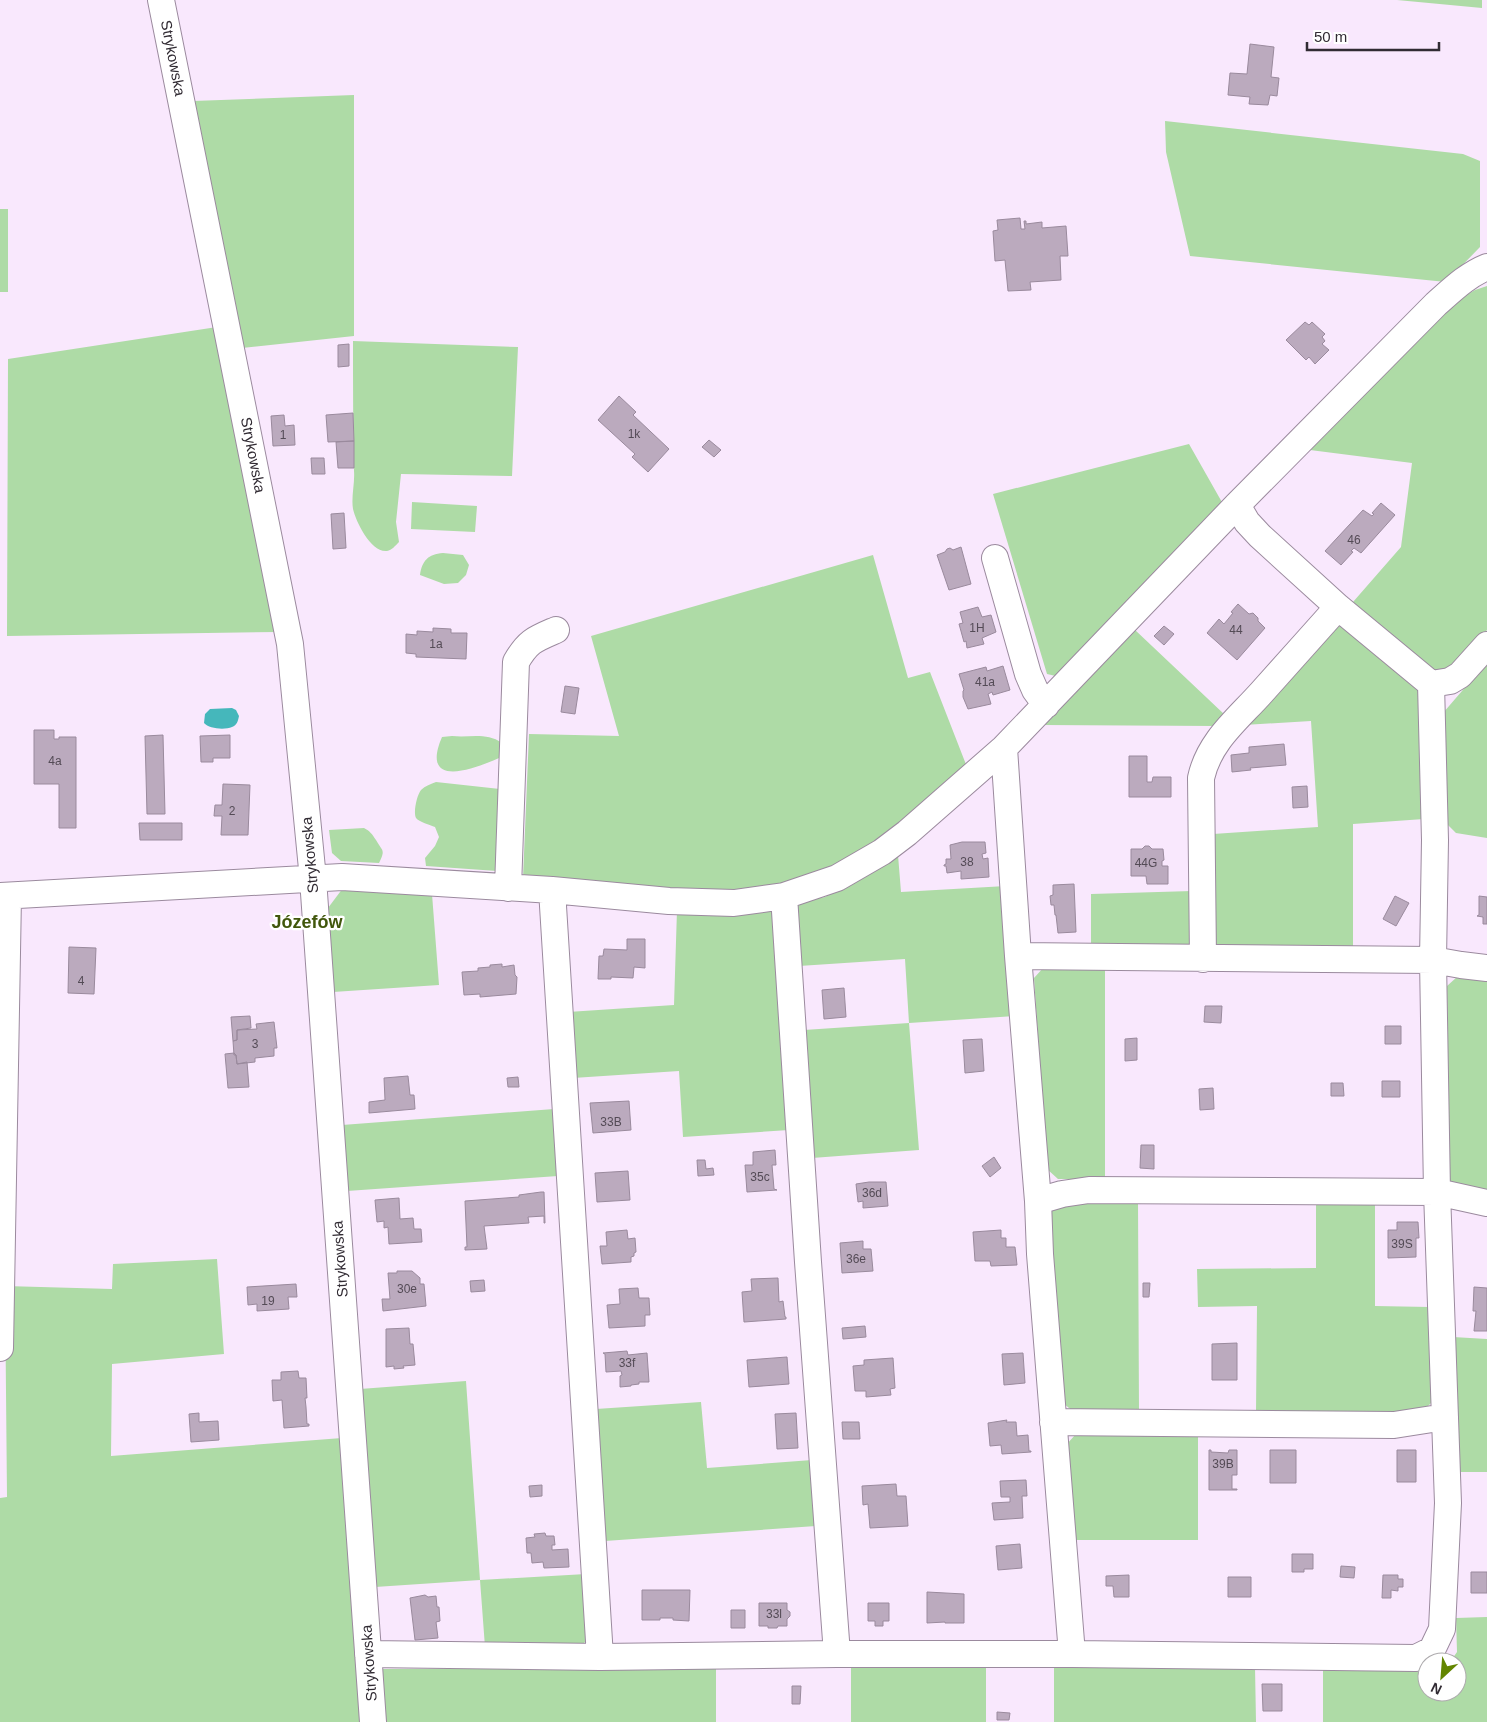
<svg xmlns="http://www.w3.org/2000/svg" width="1487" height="1722" font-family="Helvetica,sans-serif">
	<rect width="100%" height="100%" fill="#f9e8fd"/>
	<path fill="#aedba6" d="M1397,0H1482V8Z
		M354,95V336L242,348L193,101Z
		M1165,121L1463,154L1480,161V247L1446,282L1190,256L1166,152Z
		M0,209H8V292H0Z
		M1487,286V630L1449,673L1435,674L1353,602L1401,547L1412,463L1310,450L1456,301L1475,290Z
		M217,327L278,632L7,636L8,359Z
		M353,341L518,347L512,476L401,474L396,522L399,542C395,546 392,550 387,551C371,553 356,522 353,509C351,497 355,483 354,471C353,428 353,384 353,341Z
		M1189,444L1223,504L1060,677L1047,674L993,494Z
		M412,502L477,506L475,532L411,529Z
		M443,553L463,555L469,565L466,575L458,583L444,584L420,575C422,561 428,554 443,553Z
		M873,555L908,678L930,672L967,767L894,834L820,877L734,893L523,878L529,734L619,736L591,636Z
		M1339,618L1422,691L1424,819L1353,824V946H1212L1213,834L1318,827L1311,721L1244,725Z
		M1134,629L1225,715L1216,726L1042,725Z
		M1487,662V838L1456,833L1444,821L1443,713Z
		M452,736C470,738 486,732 502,743L501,757C477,768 419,791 442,737Z
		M436,782L500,789L497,871L426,866L425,858L435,846L439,837L435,827C430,825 419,822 416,818C413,812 417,795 421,790C425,786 431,784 436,782Z
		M364,828C370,831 372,834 376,840C382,851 386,849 379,863L341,861L332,853L329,830Z
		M898,855L901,892L1006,886L1015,1016L909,1023L919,1150L812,1158L804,1030L909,1023L905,959L799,966L795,903L825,897Z
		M343,888L432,894L439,985L333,992L328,908Z
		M1192,891L1191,946H1091V894Z
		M774,907L789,1130L683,1137L679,1071L573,1078L568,1012L674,1005L677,910Z
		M1044,967H1105V1179H1058L1047,1169L1034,978Z
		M1457,977L1487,980V1193L1460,1192L1450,1181L1447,986Z
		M554,1109L558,1176L347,1191L342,1125Z
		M1138,1200L1139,1413H1075L1063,1403L1050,1212L1060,1201Z
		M1375,1200V1306L1430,1307L1432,1402L1421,1413L1256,1412L1257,1306L1198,1307L1197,1269L1316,1268V1201Z
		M217,1259L224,1354L112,1364L111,1456L342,1438L362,1722H0V1498L7,1497L5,1286L112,1289L113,1264Z
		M1453,1337L1487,1339V1472H1454Z
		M466,1381L480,1580L586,1574L590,1637L580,1647H485L480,1580L375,1587L360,1389Z
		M701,1402L707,1468L812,1460L816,1526L605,1541L596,1409Z
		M1198,1433V1540H1073L1066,1445L1076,1434Z
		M1487,1617V1722H1323V1667H1427V1692H1457V1662H1450L1457,1652L1456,1618Z
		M1255,1667L1256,1722H1054V1668Z
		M716,1668V1722H383L380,1669Z
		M851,1668H986V1722H851Z"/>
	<path fill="#45b7bb" d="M232,708L236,710L239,716C238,721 237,725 232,727C225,730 209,729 204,723L205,714L210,709Z"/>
	<path fill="#bbaabe" stroke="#9a8a9d" d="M1250,44L1274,47L1271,77L1279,78L1277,96L1270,95L1268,105L1249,104L1250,97L1228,95L1230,73L1247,74Z
		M1020,218L1021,229H1025L1024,221H1026V224L1042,222V228L1066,226L1068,256H1060L1061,280L1030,282L1031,290L1008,291L1005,260L995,261L993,231L998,230L997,220Z
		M1305,322L1309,325L1312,322L1325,334L1322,337L1325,341L1322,344L1329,350L1315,364L1309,357L1306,360L1286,340Z
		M349,344V366L338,367V345Z
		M619,396L636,412L633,415L669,449L648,472L632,457L635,454L598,420Z
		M353,413L354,441L328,442L326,415Z
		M284,415L285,426L294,425L295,445L273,446L271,416Z
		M709,440L721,450L714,457L702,447Z
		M354,441V468H338L336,442Z
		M311,458H324L325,474H312Z
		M1381,503L1395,515L1361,553L1354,548L1351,551L1353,552L1341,565L1325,551L1363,510L1372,516L1374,514L1372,513Z
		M344,513L346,548L333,549L331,514Z
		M961,547L971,584L949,590L937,555L945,552L947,549L950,548L953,550Z
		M1238,604L1249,614L1253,613L1258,618V621L1265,628L1237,660L1207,633L1219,619L1224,624L1233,613L1231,612Z
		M978,607L982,617L991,615L996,632L982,638L984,644L967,648L966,641L964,642L959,624L963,623L960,612Z
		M1164,626L1174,634L1164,645L1154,636Z
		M433,628L451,629V633H467L466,659L416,657V654L406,653V634L417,635V631L433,632Z
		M1003,666L1010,690L993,695L992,692L988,694L991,704L968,709L963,697V691L964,690L959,674L986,667L987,671Z
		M565,686L579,688L575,714L561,712Z
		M34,730H54V739H59V737H76V828H59V784H34Z
		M163,735L165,814H147L145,736Z
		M230,735V758H213V762H201L200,736Z
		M1284,744L1286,765L1250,768L1251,770L1232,772L1231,755L1249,753V747Z
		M1129,756H1147V782H1152L1153,777H1171V797H1129Z
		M223,784L250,785L248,835H221L222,816H214L215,805H222Z
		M1307,786L1308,807L1293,808L1292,787Z
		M139,823H182V840H140Z
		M962,842H985L986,853L982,854L983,859L988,858L989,877L961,879V871L947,873L946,866H944V865L946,864V859H951L950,845Z
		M1145,846H1149L1152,849H1163L1164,860L1162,861V866H1168V884H1147L1146,876H1131V849H1142Z
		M1074,884L1076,932L1058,933L1056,915H1055L1054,905H1051L1050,896L1053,895V885Z
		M1395,896L1409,903L1396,926L1383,919Z
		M1479,896L1487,897V924H1483V917L1477,916L1479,915Z
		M627,939H645V968L634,967L633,978L611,977V979H598L599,956H603L604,949L627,950Z
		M69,947L96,948L94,994L68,993Z
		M502,964V967L514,965L515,975L517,977L516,994L480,997V994L464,995L462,972L478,971V968L490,967V965Z
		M844,988L846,1017L824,1019L822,990Z
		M1205,1006H1222L1221,1023L1204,1022Z
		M250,1016L251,1028L237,1030V1040L233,1041L231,1017Z
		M274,1022L277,1048H274V1056L255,1058V1062L237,1064L236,1055H234L233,1041L237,1040V1030L257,1029L256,1024Z
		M1385,1026H1401V1044H1385Z
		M1137,1038V1060L1125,1061V1039Z
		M982,1039L984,1071L965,1073L963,1040Z
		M234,1053L236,1055L237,1064L247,1062L249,1087L228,1088L225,1054Z
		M408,1076L410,1095H414L415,1109L369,1113V1102L385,1100L384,1078Z
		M518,1077L519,1087H508L507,1078Z
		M1382,1081H1400V1097H1382Z
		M1331,1083H1343L1344,1096H1331Z
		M1213,1088L1214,1109L1200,1110L1199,1089Z
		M629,1101L631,1130L593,1133L590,1103Z
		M1141,1145H1154V1169L1140,1168Z
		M775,1150L776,1165H772L774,1189L777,1190L747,1192L745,1165H753V1152Z
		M994,1157L1001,1168L990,1177L982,1166Z
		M697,1160H705L706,1169L713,1168L714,1175L698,1176Z
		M628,1171L630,1200L597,1202L595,1173Z
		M869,1182H886L888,1206L863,1208V1201L858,1202L856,1184Z
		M541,1192H544L545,1223H544V1216L528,1217L529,1223L484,1226L487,1249L465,1250V1247H467L465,1201L519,1197V1195Z
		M399,1198L400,1219L413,1218L414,1229H421L422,1242L389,1244L388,1227L384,1228V1221L377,1222L375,1200Z
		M1397,1222H1418L1419,1238H1416V1257L1388,1258V1230H1397Z
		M627,1230L628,1239L635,1238L636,1252L634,1253V1256L631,1257V1262L602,1264L600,1246H607L606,1232Z
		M1001,1230V1238H1006V1247H1015L1017,1265L991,1266L990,1261H975L973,1232Z
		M863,1241V1249H871L873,1271L842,1273L840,1243Z
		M397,1271H412L420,1278V1284H424L426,1306L383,1311L382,1299H390L388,1273H397Z
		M778,1278L779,1302L783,1301L785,1317H786V1319L744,1322L742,1292L752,1291L751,1279Z
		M484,1280L485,1291L471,1292L470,1281Z
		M1143,1283H1150L1149,1297H1143Z
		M296,1284L297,1297H288L289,1309L257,1311V1304L248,1305L247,1287Z
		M1474,1287L1487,1288V1331H1474L1476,1311H1473Z
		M638,1288L639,1298H649L650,1315H645V1326L609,1328L607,1305L620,1304L619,1289Z
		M865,1326L866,1337L843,1339L842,1328Z
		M409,1328L410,1344H413L415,1365L403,1366L404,1368L394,1369V1366L386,1367V1329Z
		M1237,1343V1380H1212V1344Z
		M627,1351L628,1355L647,1353L649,1382H639V1384L631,1385V1386L620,1387V1376L622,1375L621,1371L606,1372L605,1354L603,1353Z
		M1023,1353L1025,1383L1004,1385L1002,1354Z
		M787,1357L789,1384L749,1387L747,1360Z
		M893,1358L895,1388L890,1389L891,1395L866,1397V1391H855L853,1366L864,1365V1360Z
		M298,1371L299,1378H306L307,1398H305L306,1407L307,1424H309V1426L284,1428L282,1400L273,1401L272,1380H281V1372Z
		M199,1413V1422L218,1421L219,1440L191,1442L189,1414Z
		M796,1413L798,1448L777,1449L775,1414Z
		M1007,1420L1006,1422H1016L1017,1436L1028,1435L1029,1451H1031V1452L1002,1454L1001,1445L990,1446L988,1423Z
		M842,1422H859L860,1439H843Z
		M1209,1450H1211V1452L1228,1453L1229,1450H1237V1475H1232V1489H1237V1490H1209Z
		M1270,1450H1296V1483H1270Z
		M1397,1450H1416V1482H1397Z
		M1026,1480L1027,1496H1022L1023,1518L994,1520L992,1503L1010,1502V1497H1001L1000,1481Z
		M896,1484L897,1496H906L908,1526L870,1528L868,1504L863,1505L862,1486Z
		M542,1485V1496L530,1497L529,1486Z
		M545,1533L546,1536H554L555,1545H552V1550L568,1549L569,1567L544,1568L543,1562L532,1563L531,1553H527L526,1538L535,1537L534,1534Z
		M1020,1544L1022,1568L998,1570L996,1546Z
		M1292,1554H1313V1569H1304V1572H1292Z
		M1341,1566L1355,1567L1354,1578L1340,1577Z
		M1471,1572H1487V1593H1471Z
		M1129,1575V1597H1114L1113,1586H1106V1576Z
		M1383,1575H1398V1579H1403V1587H1398V1591L1391,1590V1598H1382Z
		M1228,1577H1251V1597H1228Z
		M642,1590H690L689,1621L673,1620V1618H660V1620H642Z
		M927,1592L964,1594V1623H945V1622L927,1623Z
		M425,1595L428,1597L436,1596L437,1607H439L440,1621L436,1622L438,1638L415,1640L410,1598Z
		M759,1603H787V1610L790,1612V1616L787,1619V1626H778L777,1628H768V1626H759Z
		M868,1603H889V1621H883V1626H875V1621H868Z
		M731,1610H745V1628H731Z
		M1262,1684H1282V1711H1263Z
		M792,1686H801L800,1704H792Z
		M997,1712L1010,1713L1009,1720H997Z"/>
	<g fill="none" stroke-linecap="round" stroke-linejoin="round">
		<g stroke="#9b8a9e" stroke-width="28">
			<path id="minor" d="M161,0L290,644L313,879L373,1722
				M1237,505L1247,522L1260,536L1338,607L1431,684L1450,681L1460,675L1487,645
				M995,558L1028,674L1035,690L1046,705
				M1004,748L1018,956L1038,1201L1040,1254L1072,1654
				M508,888L516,662C528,641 535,639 556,630
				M552,890L600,1657
				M0,896L342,877L552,890L669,901L734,903L784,896L837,878L882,852L907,833L1004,748L1237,505L1436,304C1452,290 1467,275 1487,267
				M784,896L808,1262L837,1654
				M1018,956L1433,960L1461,965L1487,968
				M1203,959L1201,778C1209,741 1238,719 1262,692C1287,664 1313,635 1338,607
				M1038,1201L1062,1194L1089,1190L1437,1192L1487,1203
				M0,1348L8,896
				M1053,1422L1394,1425L1445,1417
				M368,1654L600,1657L837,1654H1072L1416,1658L1432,1650L1442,1629L1448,1503L1437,1192L1433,960L1435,840L1431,684"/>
		</g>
		<use href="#minor" stroke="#fff" stroke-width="26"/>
	</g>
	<g text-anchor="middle" stroke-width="4.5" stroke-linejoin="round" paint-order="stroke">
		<g font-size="12" fill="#544b56">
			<text x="634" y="438">1k</text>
			<text x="283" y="439">1</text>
			<text x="1354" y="544">46</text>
			<text x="977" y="632">1H</text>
			<text x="1236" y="634">44</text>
			<text x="436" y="648">1a</text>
			<text x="985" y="686">41a</text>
			<text x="55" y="765">4a</text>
			<text x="232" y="815">2</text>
			<text x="967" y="866">38</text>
			<text x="1146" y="867">44G</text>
			<text x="81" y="985">4</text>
			<text x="255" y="1048">3</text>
			<text x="611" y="1126">33B</text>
			<text x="760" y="1181">35c</text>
			<text x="872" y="1197">36d</text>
			<text x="1402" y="1248">39S</text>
			<text x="856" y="1263">36e</text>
			<text x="407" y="1293">30e</text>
			<text x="268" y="1305">19</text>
			<text x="627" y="1367">33f</text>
			<text x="1223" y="1468">39B</text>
			<text x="774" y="1618">33l</text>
		</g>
		<g font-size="15" fill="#312b33" stroke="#fff">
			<text transform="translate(173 58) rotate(79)" y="5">Strykowska</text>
			<text transform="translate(253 455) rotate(79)" y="5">Strykowska</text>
			<text transform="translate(310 855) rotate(-95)" y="5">Strykowska</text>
			<text transform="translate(340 1259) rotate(-94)" y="5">Strykowska</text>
			<text transform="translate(369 1663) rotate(-94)" y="5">Strykowska</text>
		</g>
		<g font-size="18" font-weight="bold" fill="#41570c" stroke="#fff">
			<text x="307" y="928">Józefów</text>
		</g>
	</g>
	<g transform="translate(1442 1677) rotate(206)"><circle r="24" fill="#ffffff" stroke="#adaaad"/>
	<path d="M0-4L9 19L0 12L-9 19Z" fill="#638500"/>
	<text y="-8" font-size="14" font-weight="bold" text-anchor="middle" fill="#312b33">N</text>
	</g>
	<path d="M1307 42v8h132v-8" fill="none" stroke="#312b33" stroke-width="2.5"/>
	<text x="1314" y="42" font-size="15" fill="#312b33" stroke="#ffffff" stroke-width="4" paint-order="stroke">50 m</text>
</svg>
